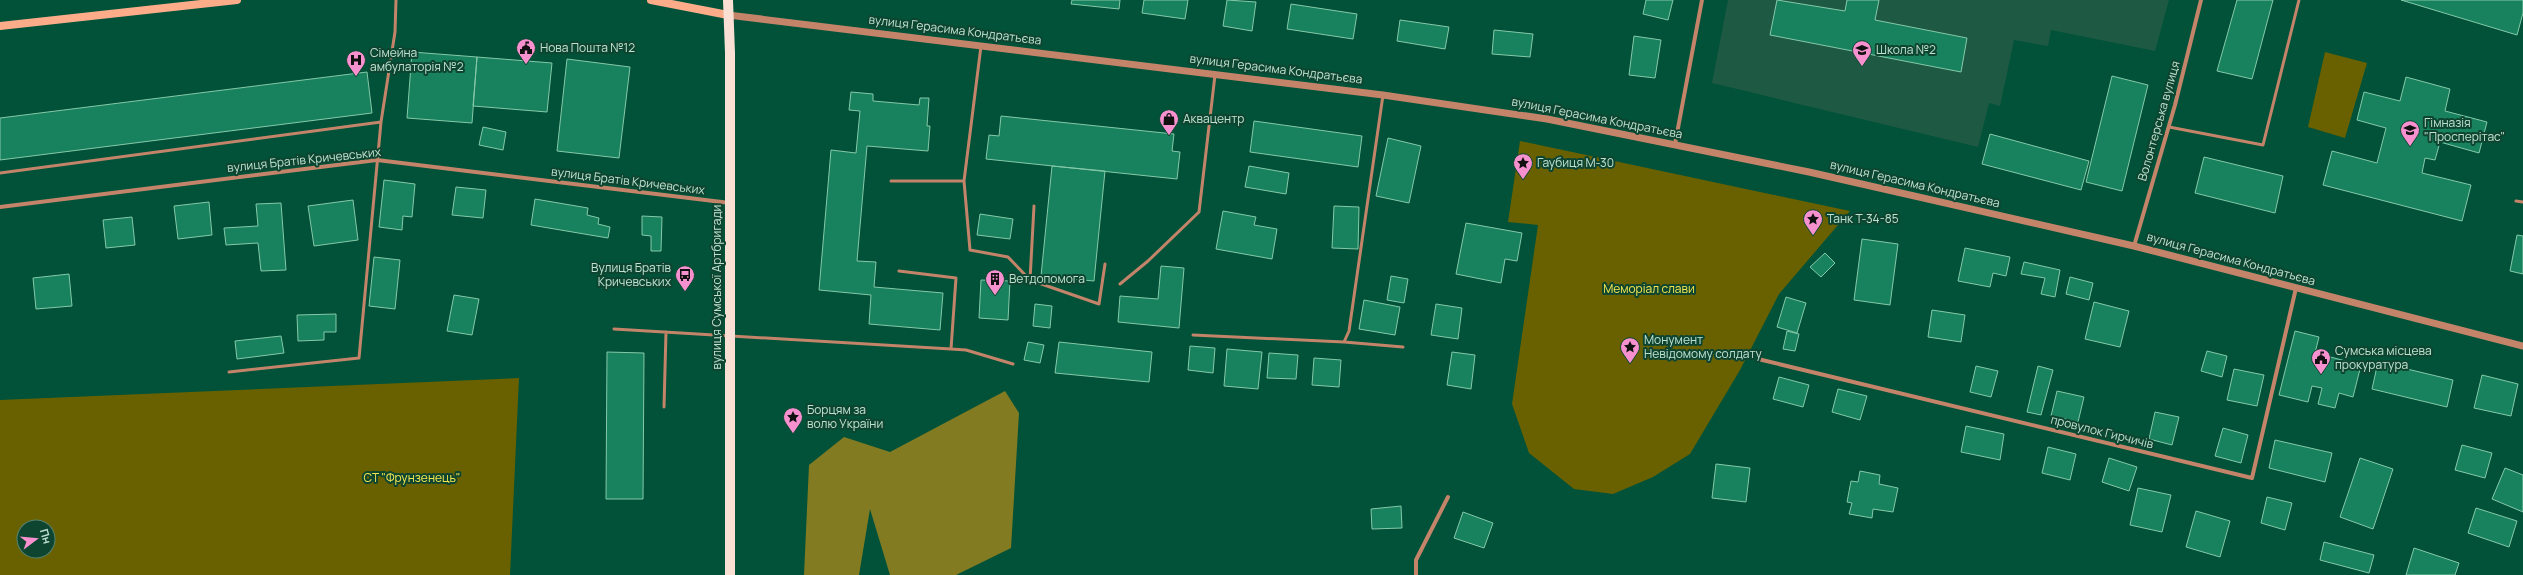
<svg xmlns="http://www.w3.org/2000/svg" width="2523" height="575" font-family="Manrope,sans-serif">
	<rect width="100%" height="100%" fill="#015239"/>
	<path fill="#1e5a43" d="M1728,0H2169L2155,51L2051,30L2048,46L2014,40L2000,106L1989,103L1978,147L1712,83Z"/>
	<path fill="#696100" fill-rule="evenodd" d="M2325,52L2367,63L2345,138L2308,127Z
		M1520,141L1850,211L1779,294L1740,370L1690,454L1653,477L1613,494L1574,489L1529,453L1512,404L1538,225L1508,222Z
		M519,378L510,575H0V400ZM24,527H48V551H24Z"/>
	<path fill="#837b21" d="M1005,391L1019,413L1011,548L956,575H890L870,509L859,575H804L809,465L844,437L890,452Z"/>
	<path fill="#18815d" stroke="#85c9aa" d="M1072,0H1120L1119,9L1071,4Z
		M1144,0H1188L1185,19L1142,13Z
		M1227,0L1256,2L1252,31L1223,26Z
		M1646,0H1673L1668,20L1643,14Z
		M1777,0L1845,11L1847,0H1879L1875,20L1967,38L1961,72L1770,35Z
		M2237,0H2273L2252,79L2217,71Z
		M2401,0H2523V13L2517,35Z
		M1291,4L1357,14L1353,39L1287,29Z
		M1400,20L1449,27L1445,49L1397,41Z
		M1494,30L1533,34L1530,57L1492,54Z
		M1634,36L1661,40L1655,78L1629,75Z
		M412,52L477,57L472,123L407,118Z
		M477,57L552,63L547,112L473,106Z
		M567,59L630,67L619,158L557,151Z
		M367,72L372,113L0,160V118Z
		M2112,76L2148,85L2122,191L2086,182Z
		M2406,77L2450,89L2445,111L2487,122L2479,153L2440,142L2435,160L2425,158L2422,173L2471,185L2462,221L2323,185L2332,151L2377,163L2386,128L2357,120L2364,92L2400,101Z
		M851,92L873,94V101L919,105L920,98H929L927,126H930L928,151L867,146L857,261L876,262L874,287L943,293L940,330L869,324L871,295L819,290L831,150L856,153L860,111L849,110Z
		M1001,116L1174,134L1172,151L1180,152L1177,179L986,159L989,135L999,136Z
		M1254,121L1362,136L1358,167L1250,152Z
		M483,127L506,132L503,150L479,145Z
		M1990,134L2089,161L2081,190L1982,164Z
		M1388,138L1421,146L1409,203L1376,196Z
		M2204,157L2283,176L2275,213L2195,193Z
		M1052,166L1105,171L1094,281L1041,276Z
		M1249,166L1289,173L1286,194L1245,187Z
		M384,180L415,184L412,217L403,216L402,230L379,227Z
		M456,187L486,190L483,218L452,215Z
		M535,199L588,208L587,215L599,218L598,224L610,227L608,238L531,225Z
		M353,200L358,240L314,246L308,206Z
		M209,202L212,235L178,239L174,206Z
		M281,203L286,270L261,271L258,243L226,245L224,228L258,226L256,204Z
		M1334,206L1359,207L1358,249L1332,248Z
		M1223,211L1256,217L1254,225L1277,229L1272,259L1216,249Z
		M980,214L1013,219L1010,239L977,235Z
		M642,216L662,217L661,251H651V236L642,235Z
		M132,217L135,245L106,248L103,220Z
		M1466,223L1522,233L1517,261L1505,259L1501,283L1456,274Z
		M2517,235L2523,236V274L2510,271Z
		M1862,239L1898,244L1890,305L1854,300Z
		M1965,248L2010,257L2006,276L1993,273L1990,287L1958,281Z
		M1825,253L1835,263L1821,277L1810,267Z
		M374,257L400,260L395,309L369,306Z
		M2024,262L2060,270L2055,297L2041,294L2045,278L2021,274Z
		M1161,266L1184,268L1179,328L1118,322L1120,296L1158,299Z
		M69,274L72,306L36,309L33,278Z
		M1391,276L1408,279L1404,303L1387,300Z
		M2070,277L2093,283L2089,300L2066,294Z
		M981,280L1010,281L1008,320L979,318Z
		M454,295L479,299L472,335L447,331Z
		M1786,297L1806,303L1797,333L1777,327Z
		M1364,300L1400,307L1395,335L1359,329Z
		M2094,302L2129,311L2120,347L2085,339Z
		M1035,304L1052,306L1050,328L1033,326Z
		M1436,304L1462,308L1458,339L1431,335Z
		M1932,310L1965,315L1961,342L1928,337Z
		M336,314V332H324V340L298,341L297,315Z
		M1787,331L1799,334L1795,351L1783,349Z
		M2295,331L2319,337L2315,353L2361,365L2353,397L2339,393L2335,408L2318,404L2322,388L2312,386L2308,402L2279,395Z
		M281,336L284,353L237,359L235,341Z
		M1028,342L1044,345L1040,363L1024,360Z
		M1059,342L1152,352L1149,382L1055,373Z
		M1190,346L1215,348L1213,373L1188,370Z
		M1227,349L1262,352L1258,389L1224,386Z
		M2207,351L2227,356L2222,377L2201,371Z
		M607,352L644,353L643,499H606Z
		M1452,352L1475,355L1471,389L1447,385Z
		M1269,353L1298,355L1296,379L1267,378Z
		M1314,358L1341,360L1339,387L1312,385Z
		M2378,362L2453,380L2447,407L2372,389Z
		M1976,366L1998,371L1991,397L1970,392Z
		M2038,366L2053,370L2041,415L2027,412Z
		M2234,369L2264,375L2257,406L2227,400Z
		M2482,375L2518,384L2511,416L2474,408Z
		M1779,377L1809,385L1803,407L1773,399Z
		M1838,389L1867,396L1860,420L1832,412Z
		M2057,391L2084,397L2078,422L2051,416Z
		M2155,412L2179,417L2172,445L2149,439Z
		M1966,426L2004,434L2000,460L1961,452Z
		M2223,428L2248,435L2241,463L2215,456Z
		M2275,440L2332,453L2325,482L2269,468Z
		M2462,445L2492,453L2485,478L2455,470Z
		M2048,447L2076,454L2070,480L2042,473Z
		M2109,458L2137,467L2129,491L2102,482Z
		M2360,458L2393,469L2373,529L2340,517Z
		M1716,464L1750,468L1746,502L1712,498Z
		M2505,468L2523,475V512L2492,499Z
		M1860,471L1880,475L1879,484L1898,488L1893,512L1873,509L1872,518L1849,514L1852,503L1847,502L1851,481L1858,482Z
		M2138,488L2171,495L2162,532L2130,525Z
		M2267,497L2292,503L2285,530L2261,523Z
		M1401,506L1402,528L1372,529L1371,509Z
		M2476,508L2517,521L2509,547L2468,533Z
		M2196,511L2230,521L2220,557L2186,547Z
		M1463,512L1493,523L1484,548L1454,538Z
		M2324,542L2374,555L2369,573L2320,560Z
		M2414,548L2459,563L2455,575H2406Z"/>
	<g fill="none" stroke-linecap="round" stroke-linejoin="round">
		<path stroke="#c38469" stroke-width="3" d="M2169,127L2263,145L2299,0
			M0,173L381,122
			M891,181H964L981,46
			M964,181L970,250L1008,257L1030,280L1099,304L1105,264
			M2516,201L2523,202
			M1030,280L1034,206
			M1120,284L1148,261L1199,212L1215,75
			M614,329L951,349L956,278L899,271
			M1193,335L1344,342L1349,331L1383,95
			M1344,342L1403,347
			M951,349L966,350L1013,364
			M229,372L359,358L381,122L395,32L396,0
			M664,407L666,332"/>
		<path stroke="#c38469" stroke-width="4" d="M1675,144L1702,0
			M0,207L377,160L730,203
			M2134,246L2175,105L2201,0
			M1758,359L2252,478L2296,288
			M1416,575V560L1448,497"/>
		<path stroke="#c38469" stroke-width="7" d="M728,15L1383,95L1547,119L1809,172L2134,246L2523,346"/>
		<path stroke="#fdac8a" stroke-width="8" d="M651,0L728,15
			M0,26L237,0"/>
		<path stroke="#f9dfd4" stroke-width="10" d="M728,0L730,53V575"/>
	</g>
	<defs>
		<g id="civic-pin" transform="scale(1)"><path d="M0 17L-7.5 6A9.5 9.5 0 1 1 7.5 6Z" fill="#f790ce" stroke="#0e4531"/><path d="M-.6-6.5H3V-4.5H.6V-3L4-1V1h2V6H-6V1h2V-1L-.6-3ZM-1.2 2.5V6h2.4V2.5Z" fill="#111"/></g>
		<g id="school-pin" transform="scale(1)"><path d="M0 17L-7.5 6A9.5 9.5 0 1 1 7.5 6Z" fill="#f790ce" stroke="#0e4531"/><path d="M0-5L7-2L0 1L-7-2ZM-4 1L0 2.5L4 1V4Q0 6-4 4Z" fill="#111"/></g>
		<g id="hospital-pin" transform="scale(1)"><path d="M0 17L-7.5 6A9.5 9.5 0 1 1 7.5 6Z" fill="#f790ce" stroke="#0e4531"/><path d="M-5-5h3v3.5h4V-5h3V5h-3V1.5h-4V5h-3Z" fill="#111"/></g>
		<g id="shop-pin" transform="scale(1)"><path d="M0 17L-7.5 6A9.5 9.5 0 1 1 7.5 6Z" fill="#f790ce" stroke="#0e4531"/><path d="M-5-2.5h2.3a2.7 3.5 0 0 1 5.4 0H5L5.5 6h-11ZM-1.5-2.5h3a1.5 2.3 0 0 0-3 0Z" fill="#111"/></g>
		<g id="sight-pin" transform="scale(1)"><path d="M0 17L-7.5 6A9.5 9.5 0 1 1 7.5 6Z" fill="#f790ce" stroke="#0e4531"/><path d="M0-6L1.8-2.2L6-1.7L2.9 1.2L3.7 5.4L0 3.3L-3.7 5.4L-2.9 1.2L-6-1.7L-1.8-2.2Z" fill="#111"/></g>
		<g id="bus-pin" transform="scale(1)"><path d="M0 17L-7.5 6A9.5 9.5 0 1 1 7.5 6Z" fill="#f790ce" stroke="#0e4531"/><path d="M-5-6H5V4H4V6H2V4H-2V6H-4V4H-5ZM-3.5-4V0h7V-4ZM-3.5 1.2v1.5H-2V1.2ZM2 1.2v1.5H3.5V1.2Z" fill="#111"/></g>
		<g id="building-pin" transform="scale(1)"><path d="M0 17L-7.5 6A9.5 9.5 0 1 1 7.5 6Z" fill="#f790ce" stroke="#0e4531"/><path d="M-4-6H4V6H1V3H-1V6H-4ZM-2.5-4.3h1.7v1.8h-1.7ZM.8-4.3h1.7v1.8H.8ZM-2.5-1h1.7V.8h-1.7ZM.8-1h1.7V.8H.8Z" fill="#111"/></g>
	</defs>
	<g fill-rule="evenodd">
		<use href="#civic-pin" x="526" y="48"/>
		<use href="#school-pin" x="1862" y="50"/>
		<use href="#hospital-pin" x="356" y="60"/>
		<use href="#shop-pin" x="1169" y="119"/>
		<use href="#school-pin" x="2410" y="130"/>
		<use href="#sight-pin" x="1523" y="163"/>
		<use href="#sight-pin" x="1813" y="219"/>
		<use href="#bus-pin" x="685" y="275"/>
		<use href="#building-pin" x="995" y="279"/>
		<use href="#sight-pin" x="1630" y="347"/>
		<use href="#civic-pin" x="2321" y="358"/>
		<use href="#sight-pin" x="793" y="417"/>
	</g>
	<g text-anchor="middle" stroke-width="4" stroke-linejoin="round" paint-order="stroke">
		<g font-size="12" fill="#c0e1d0" stroke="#0e4531">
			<text transform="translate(955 30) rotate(7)" y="4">вулиця Герасима Кондратьєва</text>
			<text transform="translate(1276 69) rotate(7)" y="4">вулиця Герасима Кондратьєва</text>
			<text transform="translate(1597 118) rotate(11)" y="4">вулиця Герасима Кондратьєва</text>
			<text transform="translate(2159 121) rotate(-74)" y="4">Волонтерська вулиця</text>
			<text transform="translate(304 160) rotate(-6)" y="4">вулиця Братів Кричевських</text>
			<text transform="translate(628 181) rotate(7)" y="4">вулиця Братів Кричевських</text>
			<text transform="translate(1915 184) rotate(13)" y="4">вулиця Герасима Кондратьєва</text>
			<text transform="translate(2231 259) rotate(15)" y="4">вулиця Герасима Кондратьєва</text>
			<text transform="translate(717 287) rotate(-90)" y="4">вулиця Сумської Артбригади</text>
			<text transform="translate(2102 432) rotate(14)" y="4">провулок Гирчичів</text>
		</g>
		<g font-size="12" fill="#c0e1d0" stroke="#0e4531" text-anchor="start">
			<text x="540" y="52">Нова Пошта №12</text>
			<text x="1876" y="54">Школа №2</text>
			<text x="370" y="57">Сімейна<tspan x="370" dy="14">амбулаторія №2</tspan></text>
			<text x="1183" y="123">Аквацентр</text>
			<text x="2424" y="127">Гімназія<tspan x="2424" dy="14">"Просперітас"</tspan></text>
			<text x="1537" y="167">Гаубиця М-30</text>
			<text x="1827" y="223">Танк Т-34-85</text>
			<text x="671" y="272" text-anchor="end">Вулиця Братів<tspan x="671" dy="14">Кричевських</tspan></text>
			<text x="1009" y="283">Ветдопомога</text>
			<text x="1644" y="344">Монумент<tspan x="1644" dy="14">Невідомому солдату</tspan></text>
			<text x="2335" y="355">Сумська місцева<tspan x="2335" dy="14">прокуратура</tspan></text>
			<text x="807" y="414">Борцям за<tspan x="807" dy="14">волю України</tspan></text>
		</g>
		<g font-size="12" fill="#f5e751" stroke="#0e4531">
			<text x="1649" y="293">Меморіал слави</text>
			<text x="412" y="482">СТ "Фрунзенець"</text>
		</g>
	</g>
	<g transform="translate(36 539) rotate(74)"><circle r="19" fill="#0e4531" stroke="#558371"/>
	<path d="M0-3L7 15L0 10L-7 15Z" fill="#f790ce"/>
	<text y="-6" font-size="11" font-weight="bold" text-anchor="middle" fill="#c0e1d0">Пн</text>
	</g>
</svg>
